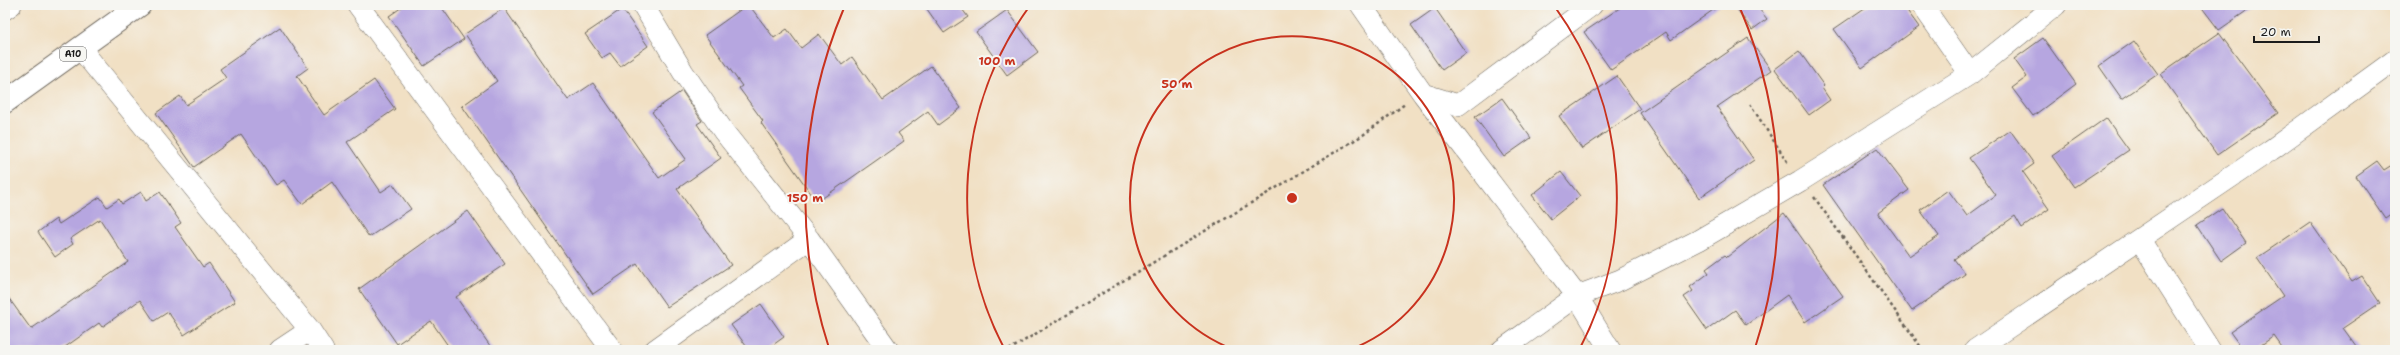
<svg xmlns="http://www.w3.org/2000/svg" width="2400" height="355" font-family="'Shantell Sans',sans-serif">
	<rect width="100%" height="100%" fill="#f6f6f2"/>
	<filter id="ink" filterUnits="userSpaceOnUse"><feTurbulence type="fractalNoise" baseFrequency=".025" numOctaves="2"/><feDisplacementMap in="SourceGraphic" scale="8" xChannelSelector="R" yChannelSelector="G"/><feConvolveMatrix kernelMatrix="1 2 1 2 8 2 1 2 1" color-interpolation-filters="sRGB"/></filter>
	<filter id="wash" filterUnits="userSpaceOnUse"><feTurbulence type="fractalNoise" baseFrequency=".012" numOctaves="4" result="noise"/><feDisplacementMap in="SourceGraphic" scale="16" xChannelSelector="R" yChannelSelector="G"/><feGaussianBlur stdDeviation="0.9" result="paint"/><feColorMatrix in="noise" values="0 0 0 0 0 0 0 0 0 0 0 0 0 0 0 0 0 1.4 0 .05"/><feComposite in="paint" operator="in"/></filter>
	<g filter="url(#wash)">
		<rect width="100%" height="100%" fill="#f1e0c4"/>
		<g id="blocks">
			<path fill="#b6a6e0" d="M405,5H440L464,39L424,66L389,16Z
				M747,5H749L774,38L787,29L801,48L819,34L842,65L852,57L883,100L931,66L961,108L938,125L928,111L898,133L904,141L817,202L761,123L763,121L739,88L742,86L705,35Z
				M924,5H959L968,17L944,33Z
				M1624,5H1720L1671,40L1666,32L1611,70L1584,32Z
				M1734,5H1756L1767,19L1752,30Z
				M1869,5H1903L1919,27L1862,68L1834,29Z
				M2200,5H2255L2219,30Z
				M504,8L568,100L593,83L659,178L686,159L652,112L682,91L702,121L697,124L721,158L677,189L731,265L667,307L637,264L593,294L462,106L497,81L465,34Z
				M1435,8L1466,53L1442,70L1411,25Z
				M622,9L648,46L620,66L610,53L602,58L585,34Z
				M1007,10L1038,52L1007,75L976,32Z
				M280,27L308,68L297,76L324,115L374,80L395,109L347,142L381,192L393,184L411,209L369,237L332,182L302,204L284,180L276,185L241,134L194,167L156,113L180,96L186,105L226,78L220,69Z
				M2219,33L2278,113L2217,155L2160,74Z
				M1748,38L1771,70L1717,107L1754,160L1699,198L1640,113Z
				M2043,38L2076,84L2033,116L2012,88L2027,77L2014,59Z
				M2134,41L2158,74L2122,99L2099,66Z
				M1799,51L1824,86L1822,88L1830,100L1809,115L1775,69Z
				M1617,76L1640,109L1582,149L1559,116Z
				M1502,98L1531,138L1504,157L1475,117Z
				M2106,118L2129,150L2074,187L2052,156Z
				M2010,130L2034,164L2023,172L2049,209L2022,228L2015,216L1954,259L1965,274L1912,311L1823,185L1877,148L1909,190L1878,213L1909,256L1939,236L1920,210L1948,190L1967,216L1996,195L1969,158Z
				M2377,161L2384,170L2395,163V211L2385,218L2356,176Z
				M1561,172L1580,196L1551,219L1532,195Z
				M141,192L146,201L160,192L181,223L175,227L203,267L209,263L235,302L184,335L168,312L154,321L140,300L102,327L99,323L61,350H5V293L31,329L128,262L100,219L70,239L73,244L55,257L38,232L56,219L59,224L100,197L107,207L119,199L122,204Z
				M2222,208L2246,243L2221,261L2197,225Z
				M468,211L505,264L456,297L493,350H451L431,321L397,344L359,289Z
				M1784,213L1843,296L1805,322L1787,295L1746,325L1735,310L1707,330L1684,297L1693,291L1690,287L1709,273L1706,269L1725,255L1727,257Z
				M2310,222L2352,282L2362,276L2380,303L2343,328L2359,350H2284L2274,336L2254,350H2243L2230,332L2283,296L2257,258Z
				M761,304L784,337L766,350H749L731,325Z"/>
		</g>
	</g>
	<g filter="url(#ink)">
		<use href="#blocks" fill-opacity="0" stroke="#676157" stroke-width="1"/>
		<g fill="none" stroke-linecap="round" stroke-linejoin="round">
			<g stroke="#676157" stroke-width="22">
				<path id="minor" d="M358,5L612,350
					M643,5L683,72L724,132L809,239L888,350
					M1361,5L1423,94L1577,296L1620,280L1699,240L1800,181L1970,74L2056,5
					M1922,5L1970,74
					M5,9L11,5
					M80,48L310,330L323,350
					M1423,94L1458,105L1592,5
					M2140,240L2210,350
					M280,350L310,330
					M655,350L809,239
					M1502,350L1577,296L1610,350
					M1975,350L2271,150L2395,60"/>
			</g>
			<g stroke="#676157" stroke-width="24">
				<path id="primary" d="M5,102L140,5"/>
			</g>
			<path stroke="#676157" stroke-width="2.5" stroke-dasharray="3 3" stroke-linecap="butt" d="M1750,104L1788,163
				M1814,197L1923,350
				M1009,350L1294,177L1363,135L1405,104"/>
			<use href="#minor" stroke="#fff" stroke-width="21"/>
			<use href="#primary" stroke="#fff" stroke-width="22"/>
		</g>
	</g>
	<g fill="none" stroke="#c8321e" stroke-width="2">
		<path d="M1235 350A162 162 0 1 1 1349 350"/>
		<path d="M1004 348A325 325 0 0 1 1029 7M1555 7A325 325 0 0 1 1580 348"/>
		<path d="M829 348A487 487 0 0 1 844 8M1740 8A487 487 0 0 1 1755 348"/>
	</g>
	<g text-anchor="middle" stroke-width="4" stroke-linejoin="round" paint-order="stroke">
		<rect fill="#f6f6f2" stroke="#5d5d5c" stroke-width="1" x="60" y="47" width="26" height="14" rx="3"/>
		<g font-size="9" font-weight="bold" fill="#1c1c1c">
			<text x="73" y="57">A10</text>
		</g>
	</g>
	<circle cx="1292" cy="198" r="6" fill="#c8321e" stroke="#f6f6f2" stroke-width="2"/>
	<g font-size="12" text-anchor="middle" font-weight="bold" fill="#c8321e" stroke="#f6f6f2" stroke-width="4" stroke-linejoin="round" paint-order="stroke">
		<text x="997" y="65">100 m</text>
		<text x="1177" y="88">50 m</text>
		<text x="805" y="202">150 m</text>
	</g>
	<rect width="2400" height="355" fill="none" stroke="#f6f6f2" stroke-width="20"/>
	<path d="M2254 36v6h65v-6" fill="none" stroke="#1c1c1c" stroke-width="2"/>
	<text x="2260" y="36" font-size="12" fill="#1c1c1c" stroke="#f6f6f2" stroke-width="3" paint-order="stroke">20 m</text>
</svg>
